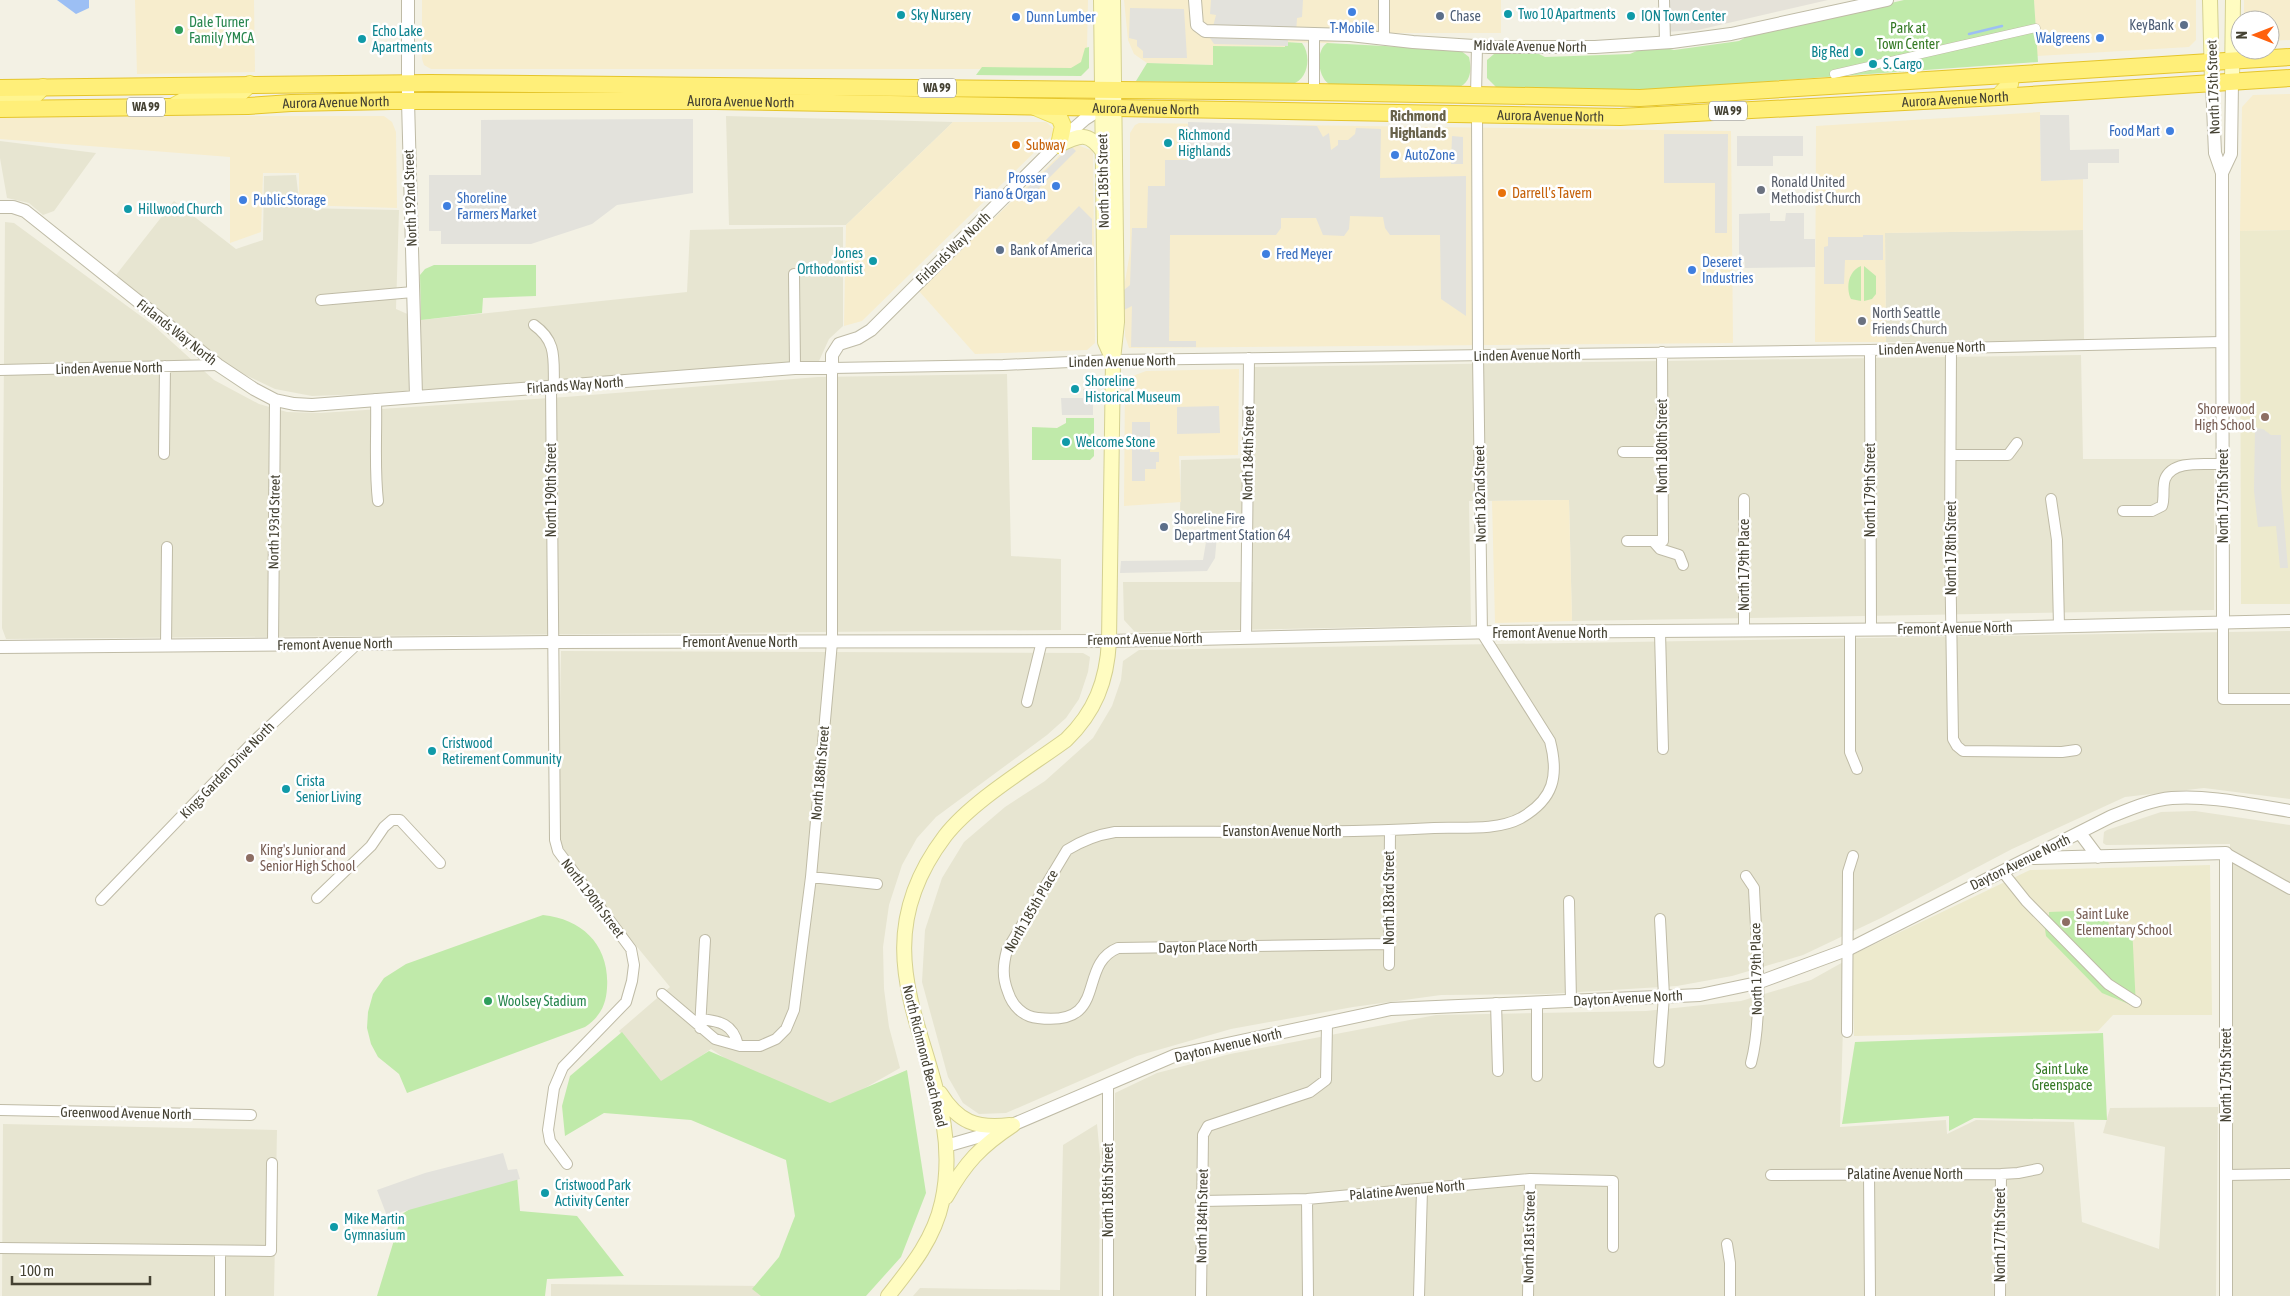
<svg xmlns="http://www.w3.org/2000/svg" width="2290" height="1296" font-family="'Asap Condensed',sans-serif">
	<rect width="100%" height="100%" fill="#f3f1e4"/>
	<path fill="#e7e5d1" d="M726,116L953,122L846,225H729Z
		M0,141L96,153L54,211L43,215L29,203L7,198L0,158Z
		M296,175L300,208L399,210L396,309L421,320L687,292L690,230L843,227V326L829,339L819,361L368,394L312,396L275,389L233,369L116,275L174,201L236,249L263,240L264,176Z
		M5,222L14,223L153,325L214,380L259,404L287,412L320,413L565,397L818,377L1007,374L1011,556L1061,559V630L6,639L2,628Z
		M2083,230L2084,341L1886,342L1885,233Z
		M2081,355L2083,459H2214V610L1572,621L1569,500L1469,501L1471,625L1135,632L1124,620L1123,582H1253V514L1180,515L1181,460L1254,458V367Z
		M2290,631V799L2204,788L2125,797L2012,849L1881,918L1803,955L1732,976L1677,986L1547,994L1441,995L1353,1007L1231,1029L1137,1056L1006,1113L979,1114L963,1103L948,1077L922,982L925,930L942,878L964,842L1005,807L1045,781L1093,738L1112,706L1121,680L1123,661L1139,650Z
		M561,651L1083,653L1090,657L1088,672L1079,699L1066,718L1047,735L936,817L917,838L902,865L889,905L883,947L884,989L889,1027L900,1068L814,1117L711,1049L661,1084L619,1031L670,987L597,898L561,845L558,817Z
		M2195,811L2290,825V1296H2229L2230,844L2106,845L2103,843L2104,832L2107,830L2161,812Z
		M1845,961L1840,1127L1946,1120L1947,1134L1976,1120L2074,1122L2082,1222L2159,1249L2165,1147L2103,1133L2110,1108L2218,1107L2216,1296H1113L1115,1093L1157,1073L1230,1054L1436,1015L1646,1011L1741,1001L1811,980Z
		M3,1124L277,1130L274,1296H2Z
		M1097,1124L1100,1156L1099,1296H913L920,1288L1060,1290L1063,1145Z
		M551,1284L776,1286L787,1296H551Z"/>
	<path fill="#f7edcd" d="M135,0H254L255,72L137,74Z
		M422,0H1088L1087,50L1083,64L1074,69H431L424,65L422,59Z
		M1124,0H1501V33H1397L1327,43L1285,42V47L1213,46V65L1147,63L1134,54L1128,40Z
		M2034,0H2196V40L2189,47L2037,56Z
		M2244,0H2290V40L2270,41V20H2244Z
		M2290,94V230L2240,231L2242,107L2253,95Z
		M2040,112L2041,181L2083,179V230L1885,233L1886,342H1815L1816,126Z
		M0,116H384L392,122L396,132L397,208L299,205V173H263L261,232L230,243V157L0,139Z
		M953,122H1046L1056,131L862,321L844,326L846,225Z
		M1139,123L1731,131L1733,343L1129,348L1125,336V282L1130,252V133L1135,125Z
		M1072,143L1093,151L1095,343L1087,350L975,354L919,291Z
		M1239,369L1238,455L1179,456L1181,502L1124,506L1125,379L1146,371Z
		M1569,500L1572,621L1495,623L1492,501Z"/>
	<path fill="#e5e2d9" d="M1664,0H1828L1698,30L1664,32Z"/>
	<path fill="#edeacd" d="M2290,230V604H2241L2240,231Z
		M2210,865L2212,1015H2113L2098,1031L1854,1036L1852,955L2030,870Z"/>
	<path fill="#c0eaaa" d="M1904,0H2034L2038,62L1661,89H1503L1496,87L1487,78V60L1494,54L1537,53L1545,57L1630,54L1639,50L1662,47L1674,50L1739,41L1750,35Z
		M1285,42L1302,43C1312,56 1308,80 1292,84L1136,81L1147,63L1213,65V46L1285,47Z
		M1327,43L1460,50L1469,57C1472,70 1471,83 1457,88L1329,84C1318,77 1315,51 1327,43Z
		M1089,47V68L1081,76L976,75L982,67L1071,68L1081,62L1085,48Z
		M434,265H536V296L483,298L482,313L421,320L420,275L425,269Z
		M1861,266V301L1851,299L1850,297C1846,285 1849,271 1861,266Z
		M1864,266L1876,276V294L1872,299L1864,301Z
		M1066,418H1094V456L1090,460H1032V427L1057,428L1066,423Z
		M2030,911L2049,917V912L2074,911L2075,919L2108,918L2109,927L2132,926L2136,1007L2102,993L2046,936L2045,929Z
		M543,915C583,919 610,946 607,988C606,1005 600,1017 585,1027L407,1093L399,1074L378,1057L371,1044L367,1028L368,1012L373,994L384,978L406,964Z
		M622,1032L661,1081L709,1051L830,1103L907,1070L926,1193L901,1257L866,1296H761L752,1289L779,1257L795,1216L786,1160L691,1120L604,1113L565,1136L562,1106L570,1076Z
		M2103,1033L2107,1120L1974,1118L1949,1131V1116L1842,1124L1855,1042Z
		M517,1176L520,1211L577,1216L624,1276L547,1279L545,1296H377L402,1214L440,1190Z"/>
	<path fill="#e3e2dc" d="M1211,0H1303L1302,17L1297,18L1296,33H1288V46L1214,44L1210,38L1216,15L1210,14Z
		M1130,8L1184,9L1187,58H1143V51L1137,46V40L1129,38Z
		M2040,115H2069L2070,150L2119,149V163H2088V179L2041,181Z
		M693,119V193L617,205L592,224L531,244H441V231H429V175H481V120Z
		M1188,122L1317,126L1323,137L1329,133L1331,150L1338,145V140H1348L1355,134L1356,128L1381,129L1380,178L1466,176V316L1441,299L1440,235H1390L1385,228L1383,217L1350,216L1349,229L1344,236L1323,235L1316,218H1281V228L1276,235H1170L1169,341H1196V347H1131L1132,306L1124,310V290L1130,285L1132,228H1147L1148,186H1165V160H1188Z
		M1664,134H1728L1727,233H1715V183H1664Z
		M1452,136L1463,137V164H1451Z
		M1737,136H1803V156H1773V166H1737Z
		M1071,146L1076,151L1028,199L1022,193Z
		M1079,206L1092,219V253H1060L1046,240Z
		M1770,213V221H1785L1786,213H1804V239H1815V267L1745,268L1744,256H1739V214Z
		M1863,235H1883V260H1845L1844,284H1824V247L1828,246V237H1863Z
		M1083,389H1093V415H1062L1061,398H1083Z
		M1219,406L1220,433L1177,434V407Z
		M1132,422H1150V452H1159V462H1156V469H1145V481H1132Z
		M2255,428L2263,429L2271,435H2281V488L2288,568H2280L2276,526L2258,527L2254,491Z
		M1217,535L1215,558L1207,571L1120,573L1121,561L1203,560L1207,536Z
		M503,1153L508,1170L517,1169L520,1179L387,1216L377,1190L425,1173Z"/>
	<path fill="#9cbff4" d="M57,0H89V8L76,14Z"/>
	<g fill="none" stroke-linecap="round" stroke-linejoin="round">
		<path stroke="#9cbff4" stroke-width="2.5" d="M1969,34L2002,26"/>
		<g stroke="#bfbba6" stroke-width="9">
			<path id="pedestrian" d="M1834,74L2036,28"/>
		</g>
		<g stroke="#bfbba6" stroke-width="12">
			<path id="minor" d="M1664,0L1665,42
				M1314,34V92
				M1384,39V0
				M1476,96L1477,46
				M794,274L795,368
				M321,300L413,292
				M534,325C558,342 553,360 554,387
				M1951,348L1950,544L1953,739L1957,746L1963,751L2062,752L2076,750
				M1870,350L1871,629
				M0,370L218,365
				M551,387L555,840L558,851L631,949L634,965L632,981L626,1002L563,1067L554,1088L548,1130L550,1141L567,1164
				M376,399C377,434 374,467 378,501
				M1623,452H1662
				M164,454L165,366
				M1951,455H2008L2017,443
				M2051,499L2057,540L2059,626
				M2123,511H2152L2162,506C2165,498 2162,487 2165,479C2173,459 2206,465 2223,464
				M1627,541H1663L1662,352
				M1653,541L1660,549L1679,555L1683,565
				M2223,622V699H2290
				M1850,629V752L1857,769
				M1744,631V499
				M1660,632L1663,749
				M1246,637L1249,358
				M273,645L275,400
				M166,646L167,547
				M1027,702L1042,641
				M2226,853L2290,889
				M2002,871L2026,901L2108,984L2136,1002
				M1746,876L1754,888C1756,940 1764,1014 1751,1063
				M811,877L877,884
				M317,898L371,846L384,827L392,820H400L440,863
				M101,900L254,741L357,644
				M1569,901L1571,1001
				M1389,944L1118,948C1076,965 1110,1027 1038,1018C1023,1017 1012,1005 1008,992C1002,977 1003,965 1007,950L1067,850C1083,840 1096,835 1115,832C1221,831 1328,834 1434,828C1461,827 1497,831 1521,818C1554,799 1559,776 1550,741L1482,633L1478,356L1477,115
				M1389,965L1390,830
				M662,994L715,1039L740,1046H760L776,1039L786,1029L794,1010L811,877L832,642V368L1003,365L1113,360L1870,350L2222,342
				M1496,1003L1498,1071
				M701,1019C720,1021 733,1024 738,1045
				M700,1028L705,940
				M1847,1032L1848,872L1853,856
				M1659,1062L1664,996L1660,919
				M1537,1076V1003
				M1108,1084V1296
				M0,1110L251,1115
				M1869,1174L1870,1296
				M1771,1175L2001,1174L2018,1173L2038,1169
				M2226,1175L2290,1174
				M1307,1199L1308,1296
				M1201,1201L1307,1199L1530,1179L1613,1181V1247
				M1727,1244L1730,1263V1296
				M0,1248L271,1251L272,1163
				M220,1296V1251
				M1201,1296L1203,1135L1208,1126L1310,1092L1326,1080L1327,1024
				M1419,1296L1422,1190
				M1528,1296L1530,1179
				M2000,1296L2001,1174"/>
		</g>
		<g stroke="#bfbba6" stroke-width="14">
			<path id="tertiary" d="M408,0V101L416,396
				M1195,0L1197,25L1205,31L1350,35L1413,42L1489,47H1595L1672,42L1731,34L1887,0
				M2212,83L2215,153L2222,173
				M0,207H13L25,211L218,365L254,389L275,400L294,404L312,405L795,368H832V355L839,344L858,338L871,330L1069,133L1085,119L1102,108
				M2223,622L2222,199V173L2231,154L2232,82
				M0,647L552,642L1109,641L1497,632L1951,629L2290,621
				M2080,833L2098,857
				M2034,858L2226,853V1296
				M946,1146L998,1131L1176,1055L1391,1009L1700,995L1757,983L1849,949L2110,817C2130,809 2150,800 2172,798C2211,795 2251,805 2290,811"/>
		</g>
		<g stroke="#d5d191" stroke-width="16">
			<path id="secondary" d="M1101,0L1105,342L1113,360
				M2210,0L2212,83
				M2232,82L2233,0
				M1059,145C1080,135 1088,131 1103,152
				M940,1093C958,1122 976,1129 1010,1125
				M946,1197C965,1163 981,1146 1013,1125
				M888,1296C911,1267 934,1239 942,1202C972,1068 841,973 945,836C972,801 1029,767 1066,740C1095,712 1107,681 1109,641L1113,360L1117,322L1113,0"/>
		</g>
		<g stroke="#eadb5b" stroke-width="18">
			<path id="primary" d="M1998,97L2010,84L2011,75
				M0,98L33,97L43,87
				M174,106L190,97L237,96L250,84
				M1035,107L1059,117L1063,126L1059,145"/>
		</g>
		<g stroke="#e5c52b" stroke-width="18">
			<g id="trunk">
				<path d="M0,88L430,83L1314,92L1640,98L2290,57"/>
				<path id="s1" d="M0,109L248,106L291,103L391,101H715L1620,117L1998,97L2290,78"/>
			</g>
		</g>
		<use href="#pedestrian" stroke="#fff" stroke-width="8"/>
		<use href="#minor" stroke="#fff" stroke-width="10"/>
		<use href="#tertiary" stroke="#fff" stroke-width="12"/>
		<use href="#secondary" stroke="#fffcc1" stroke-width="14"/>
		<use href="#primary" stroke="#fff590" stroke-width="16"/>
		<use href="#trunk" stroke="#ffef79" stroke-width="16"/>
	</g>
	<g fill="#3f7fe0" stroke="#fff" stroke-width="2">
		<circle cx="1352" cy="12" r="5"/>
		<circle cx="1016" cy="17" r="5"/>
		<circle cx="2100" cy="38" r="5"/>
		<circle cx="2170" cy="131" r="5"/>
		<circle cx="1395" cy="155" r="5"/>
		<circle cx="1056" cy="186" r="5"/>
		<circle cx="243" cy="200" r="5"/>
		<circle cx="447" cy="206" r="5"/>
		<circle cx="1266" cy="254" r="5"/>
		<circle cx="1692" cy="270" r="5"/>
	</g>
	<g fill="#0f9aa8" stroke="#fff" stroke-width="2">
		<circle cx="1508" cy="14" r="5"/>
		<circle cx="901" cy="15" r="5"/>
		<circle cx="1631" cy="16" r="5"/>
		<circle cx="362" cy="39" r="5"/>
		<circle cx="1859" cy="52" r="5"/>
		<circle cx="1873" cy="64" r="5"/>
		<circle cx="1168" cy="143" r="5"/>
		<circle cx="128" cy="209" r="5"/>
		<circle cx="873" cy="261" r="5"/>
		<circle cx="1075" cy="389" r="5"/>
		<circle cx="1066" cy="442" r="5"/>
		<circle cx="432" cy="751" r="5"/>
		<circle cx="286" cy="789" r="5"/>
		<circle cx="545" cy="1193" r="5"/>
		<circle cx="334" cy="1227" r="5"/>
	</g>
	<g fill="#5c6f8a" stroke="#fff" stroke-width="2">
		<circle cx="1440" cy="16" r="5"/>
		<circle cx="2184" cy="25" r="5"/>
		<circle cx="1000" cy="250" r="5"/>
		<circle cx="1164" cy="527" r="5"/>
	</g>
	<g fill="#2e9e5b" stroke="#fff" stroke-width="2">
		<circle cx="179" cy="30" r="5"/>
		<circle cx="488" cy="1001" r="5"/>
	</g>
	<g fill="#e8710a" stroke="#fff" stroke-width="2">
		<circle cx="1016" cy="145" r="5"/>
		<circle cx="1502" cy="193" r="5"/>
	</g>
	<g fill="#6b7280" stroke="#fff" stroke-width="2">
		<circle cx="1761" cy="190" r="5"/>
		<circle cx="1862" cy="321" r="5"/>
	</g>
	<g fill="#8d6e63" stroke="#fff" stroke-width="2">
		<circle cx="2265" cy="417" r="5"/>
		<circle cx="250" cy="858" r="5"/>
		<circle cx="2066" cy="922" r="5"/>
	</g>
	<g text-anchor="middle" stroke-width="5" stroke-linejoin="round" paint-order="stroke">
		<g fill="#fff" stroke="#7d7b70" stroke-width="1">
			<rect x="918" y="78.5" width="38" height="19" rx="4"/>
			<rect x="127" y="97.5" width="38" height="19" rx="4"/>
			<rect x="1709" y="101.5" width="38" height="19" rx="4"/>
		</g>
		<g font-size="12" font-weight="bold" fill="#454233">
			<text x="937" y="92">WA 99</text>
			<text x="146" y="111">WA 99</text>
			<text x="1728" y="115">WA 99</text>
		</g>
		<g font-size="14" fill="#0d838f" stroke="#fff" text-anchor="start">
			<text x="1518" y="19">Two 10 Apartments</text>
			<text x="911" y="20">Sky Nursery</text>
			<text x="1641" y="21">ION Town Center</text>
			<text x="372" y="36">Echo Lake<tspan x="372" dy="16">Apartments</tspan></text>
			<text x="1849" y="57" text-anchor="end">Big Red</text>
			<text x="1883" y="69">S. Cargo</text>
			<text x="1178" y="140">Richmond<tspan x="1178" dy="16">Highlands</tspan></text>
			<text x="138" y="214">Hillwood Church</text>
			<text x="863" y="258" text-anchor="end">Jones<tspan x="863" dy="16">Orthodontist</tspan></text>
			<text x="1085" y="386">Shoreline<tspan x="1085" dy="16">Historical Museum</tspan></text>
			<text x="1076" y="447">Welcome Stone</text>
			<text x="442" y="748">Cristwood<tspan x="442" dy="16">Retirement Community</tspan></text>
			<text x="296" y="786">Crista<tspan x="296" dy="16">Senior Living</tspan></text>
			<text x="555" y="1190">Cristwood Park<tspan x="555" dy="16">Activity Center</tspan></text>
			<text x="344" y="1224">Mike Martin<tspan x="344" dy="16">Gymnasium</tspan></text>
		</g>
		<g font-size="14" fill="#4e5e75" stroke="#fff" text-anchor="start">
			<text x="1450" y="21">Chase</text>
			<text x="2174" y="30" text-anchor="end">KeyBank</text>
			<text x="1010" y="255">Bank of America</text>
			<text x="1174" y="524">Shoreline Fire<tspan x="1174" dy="16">Department Station 64</tspan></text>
		</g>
		<g font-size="14" fill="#366cbe" stroke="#fff" text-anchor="start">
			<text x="1026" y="22">Dunn Lumber</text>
			<text x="1352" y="33" text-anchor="middle">T-Mobile</text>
			<text x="2090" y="43" text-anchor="end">Walgreens</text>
			<text x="2160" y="136" text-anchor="end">Food Mart</text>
			<text x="1405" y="160">AutoZone</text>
			<text x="1046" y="183" text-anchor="end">Prosser<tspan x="1046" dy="16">Piano &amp; Organ</tspan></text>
			<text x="457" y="203">Shoreline<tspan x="457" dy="16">Farmers Market</tspan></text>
			<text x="253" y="205">Public Storage</text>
			<text x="1276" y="259">Fred Meyer</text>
			<text x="1702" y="267">Deseret<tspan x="1702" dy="16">Industries</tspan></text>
		</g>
		<g font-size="14" fill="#27864d" stroke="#fff" text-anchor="start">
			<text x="189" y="27">Dale Turner<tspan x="189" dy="16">Family YMCA</tspan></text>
			<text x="498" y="1006">Woolsey Stadium</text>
		</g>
		<g font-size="14" fill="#347924" stroke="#fff">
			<text x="1908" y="33">Park at<tspan x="1908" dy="16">Town Center</tspan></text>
			<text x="2062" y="1074">Saint Luke<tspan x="2062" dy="16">Greenspace</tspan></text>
		</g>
		<g font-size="14" fill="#454233" stroke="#fff">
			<text transform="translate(1530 46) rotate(1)" y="5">Midvale Avenue North</text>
			<text transform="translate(2213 87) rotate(-92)" y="5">North 175th Street</text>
			<text dy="5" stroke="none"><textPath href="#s1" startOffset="1956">Aurora Avenue North</textPath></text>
			<text dy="5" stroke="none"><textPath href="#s1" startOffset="336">Aurora Avenue North</textPath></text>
			<text dy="5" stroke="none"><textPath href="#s1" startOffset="741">Aurora Avenue North</textPath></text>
			<text dy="5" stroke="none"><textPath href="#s1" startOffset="1146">Aurora Avenue North</textPath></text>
			<text dy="5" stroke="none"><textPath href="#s1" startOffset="1551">Aurora Avenue North</textPath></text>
			<text transform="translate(1103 181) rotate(-91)" y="5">North 185th Street</text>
			<text transform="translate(410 198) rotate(-92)" y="5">North 192nd Street</text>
			<text transform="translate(953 248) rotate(-44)" y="5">Firlands Way North</text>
			<text transform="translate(177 332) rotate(38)" y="5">Firlands Way North</text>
			<text transform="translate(1932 348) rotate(-2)" y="5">Linden Avenue North</text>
			<text transform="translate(1527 355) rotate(-1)" y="5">Linden Avenue North</text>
			<text transform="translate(1122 361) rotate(-1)" y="5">Linden Avenue North</text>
			<text transform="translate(109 368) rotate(-1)" y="5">Linden Avenue North</text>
			<text transform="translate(575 385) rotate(-4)" y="5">Firlands Way North</text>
			<text transform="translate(1662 446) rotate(-90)" y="5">North 180th Street</text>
			<text transform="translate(1248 453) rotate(-89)" y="5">North 184th Street</text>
			<text transform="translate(551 490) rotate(-90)" y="5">North 190th Street</text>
			<text transform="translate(1870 490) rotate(-90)" y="5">North 179th Street</text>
			<text transform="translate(1480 494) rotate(-91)" y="5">North 182nd Street</text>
			<text transform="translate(2223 496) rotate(-90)" y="5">North 175th Street</text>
			<text transform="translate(274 522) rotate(-89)" y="5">North 193rd Street</text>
			<text transform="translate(1951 548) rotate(-90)" y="5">North 178th Street</text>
			<text transform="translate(1744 565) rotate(-90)" y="5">North 179th Place</text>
			<text transform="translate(1955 628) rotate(-1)" y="5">Fremont Avenue North</text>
			<text x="1550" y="638">Fremont Avenue North</text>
			<text transform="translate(1145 639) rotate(-1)" y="5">Fremont Avenue North</text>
			<text x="740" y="647">Fremont Avenue North</text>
			<text transform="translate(335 644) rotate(-1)" y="5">Fremont Avenue North</text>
			<text transform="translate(227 770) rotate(-46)" y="5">Kings Garden Drive North</text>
			<text transform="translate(820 773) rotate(-85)" y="5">North 188th Street</text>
			<text x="1282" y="836">Evanston Avenue North</text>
			<text transform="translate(2020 862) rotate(-26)" y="5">Dayton Avenue North</text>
			<text transform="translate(593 898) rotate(53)" y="5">North 190th Street</text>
			<text transform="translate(1389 898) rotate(-90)" y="5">North 183rd Street</text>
			<text transform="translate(1031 911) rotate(-60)" y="5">North 185th Place</text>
			<text transform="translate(1208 947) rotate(-1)" y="5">Dayton Place North</text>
			<text transform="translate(1756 969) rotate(-91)" y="5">North 179th Place</text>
			<text transform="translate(1628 998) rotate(-3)" y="5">Dayton Avenue North</text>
			<text transform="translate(1228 1045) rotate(-13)" y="5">Dayton Avenue North</text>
			<text transform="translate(925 1056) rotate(76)" y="5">North Richmond Beach Road</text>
			<text transform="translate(2226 1075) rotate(-90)" y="5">North 175th Street</text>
			<text transform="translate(126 1113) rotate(1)" y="5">Greenwood Avenue North</text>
			<text x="1905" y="1179">Palatine Avenue North</text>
			<text transform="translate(1108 1190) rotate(-90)" y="5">North 185th Street</text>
			<text transform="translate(1407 1190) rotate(-5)" y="5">Palatine Avenue North</text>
			<text transform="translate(1202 1216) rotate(-89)" y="5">North 184th Street</text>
			<text transform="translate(2000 1235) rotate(-90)" y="5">North 177th Street</text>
			<text transform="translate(1529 1237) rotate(-89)" y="5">North 181st Street</text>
		</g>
		<g font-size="14" fill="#c56008" stroke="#fff" text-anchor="start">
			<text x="1026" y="150">Subway</text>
			<text x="1512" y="198">Darrell's Tavern</text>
		</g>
		<g font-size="14" fill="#5b616d" stroke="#fff" text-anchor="start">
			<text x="1771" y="187">Ronald United<tspan x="1771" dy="16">Methodist Church</tspan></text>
			<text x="1872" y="318">North Seattle<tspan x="1872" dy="16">Friends Church</tspan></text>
		</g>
		<g font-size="14" fill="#785e54" stroke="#fff" text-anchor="start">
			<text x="2255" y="414" text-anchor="end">Shorewood<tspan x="2255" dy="16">High School</tspan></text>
			<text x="260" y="855">King's Junior and<tspan x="260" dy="16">Senior High School</tspan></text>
			<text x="2076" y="919">Saint Luke<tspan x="2076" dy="16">Elementary School</tspan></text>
		</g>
		<g font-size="15" font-weight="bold" fill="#68624a" stroke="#fff">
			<text x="1418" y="121">Richmond<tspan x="1418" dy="17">Highlands</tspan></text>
		</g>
	</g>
	<g transform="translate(2255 35) rotate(270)"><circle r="24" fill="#ffffff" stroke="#b5b3ad"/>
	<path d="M0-4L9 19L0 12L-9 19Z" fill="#ff610e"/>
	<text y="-8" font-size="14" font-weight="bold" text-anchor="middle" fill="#454233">N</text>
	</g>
	<path d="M12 1276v8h138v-8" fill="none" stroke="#454233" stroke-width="2.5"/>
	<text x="20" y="1276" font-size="15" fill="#454233" stroke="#ffffff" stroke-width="4" paint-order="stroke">100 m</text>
</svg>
